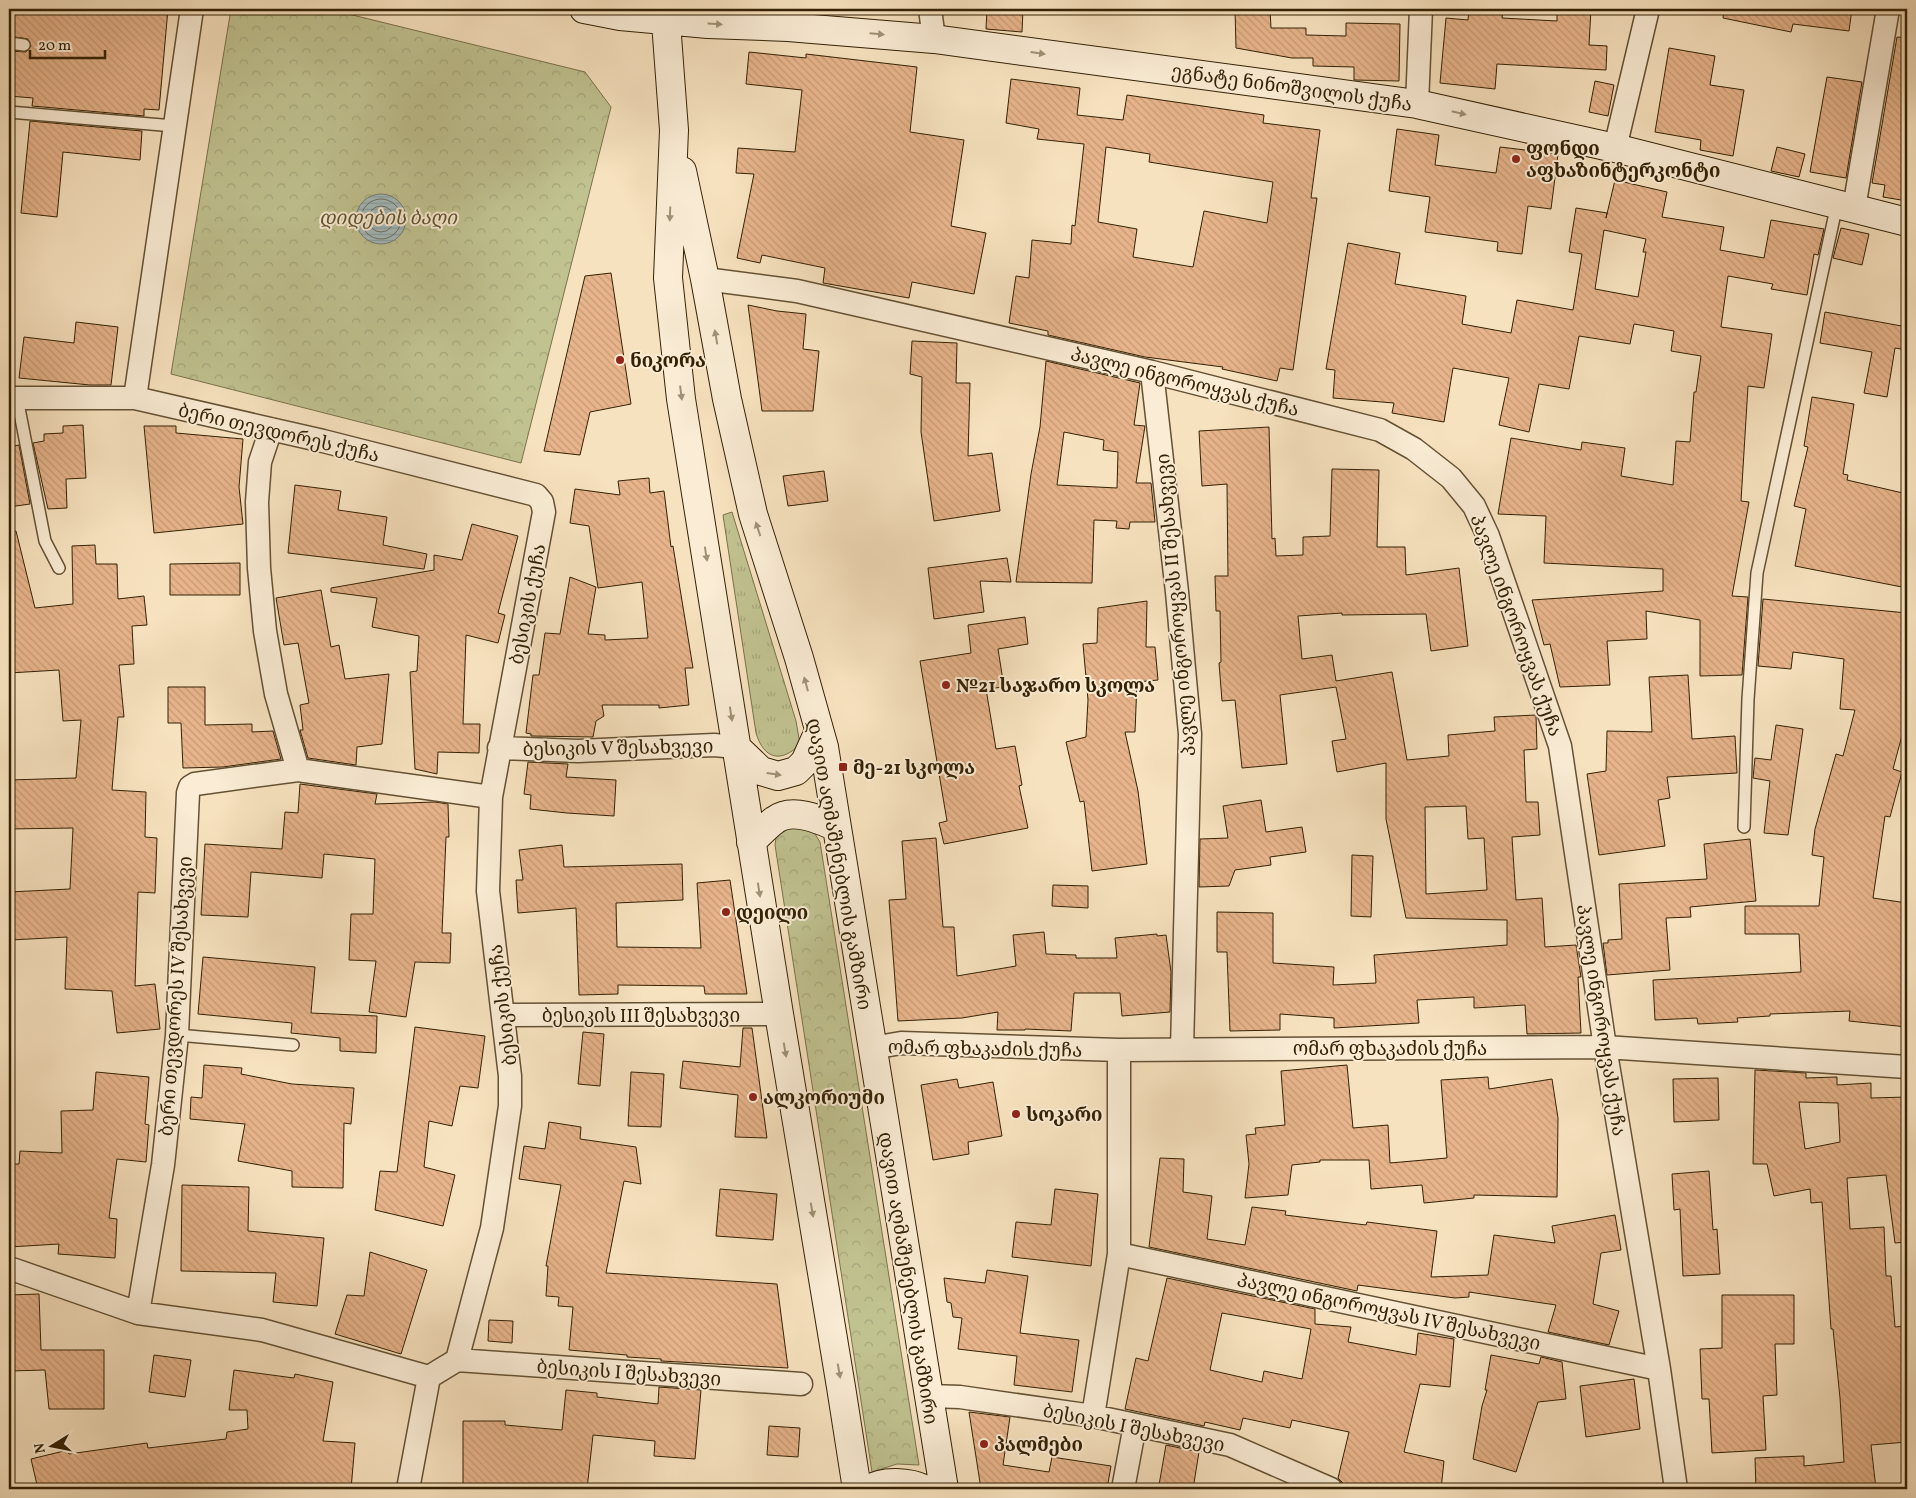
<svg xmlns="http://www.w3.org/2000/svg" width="1916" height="1498" font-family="Vollkorn,'Noto Serif Georgian',serif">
	<defs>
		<pattern id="grass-tufts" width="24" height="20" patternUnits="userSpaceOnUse" patternTransform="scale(1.25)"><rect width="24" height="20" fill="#c0c290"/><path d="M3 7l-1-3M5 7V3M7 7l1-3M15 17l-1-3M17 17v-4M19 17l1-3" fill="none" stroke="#a5a67b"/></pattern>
		<pattern id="park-crowns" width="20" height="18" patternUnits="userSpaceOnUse" patternTransform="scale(1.25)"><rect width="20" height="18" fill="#c0c290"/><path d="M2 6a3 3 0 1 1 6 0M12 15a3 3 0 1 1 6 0" fill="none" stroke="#a5a67b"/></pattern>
		<pattern id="water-rules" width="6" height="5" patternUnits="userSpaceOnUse" patternTransform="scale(1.25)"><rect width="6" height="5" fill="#a2bbbd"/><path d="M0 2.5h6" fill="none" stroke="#8ca0a1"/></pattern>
		<pattern id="building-back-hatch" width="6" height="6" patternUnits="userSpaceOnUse" patternTransform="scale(1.25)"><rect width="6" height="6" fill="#e7b48b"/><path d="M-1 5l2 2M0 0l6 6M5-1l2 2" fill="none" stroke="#c79a76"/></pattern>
	</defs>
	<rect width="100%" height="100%" fill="#f7e2bf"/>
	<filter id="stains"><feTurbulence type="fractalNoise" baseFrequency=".004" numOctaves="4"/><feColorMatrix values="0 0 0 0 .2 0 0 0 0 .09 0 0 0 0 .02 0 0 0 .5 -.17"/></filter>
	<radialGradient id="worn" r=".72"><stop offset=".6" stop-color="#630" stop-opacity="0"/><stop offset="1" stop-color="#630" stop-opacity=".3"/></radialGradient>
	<path fill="url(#grass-tufts)" stroke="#7a724a" d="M732,512L796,721L800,744C782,763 764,760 756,733L723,515Z"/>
	<path fill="url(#park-crowns)" stroke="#7a724a" d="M231,9H328L585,72L611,107L521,463L171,374Z
		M804,826L815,834L820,842L919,1465L897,1464L872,1472L775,845L776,838L784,829Z"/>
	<path fill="url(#water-rules)" stroke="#767d73" d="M356 219a25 25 0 1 1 50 0a25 25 0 1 1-50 0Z"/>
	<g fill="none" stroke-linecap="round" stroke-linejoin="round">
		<path stroke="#6a6e60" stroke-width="1" d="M361 219a20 20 0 1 1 40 0a20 20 0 1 1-40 0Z
			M368 219a13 13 0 1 1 26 0a13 13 0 1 1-26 0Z"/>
	</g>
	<path fill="url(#building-back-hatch)" stroke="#332104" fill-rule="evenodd" d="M9,9H168L159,110L144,109V116L32,106L33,98L9,96V51L26,52L31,46L28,39L9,36Z
		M987,9H1023L1022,32L986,29Z
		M1235,9H1270L1271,28H1306V35L1346,36V23L1400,24L1399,81L1354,80V67L1313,66V58H1292L1236,48Z
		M1469,9L1503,12L1502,18L1557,21V9H1591L1589,45L1607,46L1606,70L1497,64L1495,89L1440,83L1446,18L1468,20Z
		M1724,9H1852L1849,31L1793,24L1791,32L1723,18Z
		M1897,37L1907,38V201L1883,197L1885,185L1872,183Z
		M1669,48L1715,56L1710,85L1744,90L1733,156L1700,150L1701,140L1655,132Z
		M749,52L806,58V54L917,67L910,132L964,140L951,226L986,233L974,294L912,282L909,298L823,283L825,268L762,255L760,263L737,258L754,174L736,173L738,148L795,152L802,90L746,84Z
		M1827,77L1862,82L1846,178L1810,172Z
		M1011,79L1080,88L1077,115L1123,120L1127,95L1264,115L1263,123L1320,130L1311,198H1317L1293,370L1280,368L1277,381L1222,369L1223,367L1145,357L1048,335V331L1009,323L1016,276L1029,278L1032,240L1071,244L1072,225L1075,226L1084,144L1037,139L1039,129L1006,123ZM1106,147L1150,154L1149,162L1273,182L1267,223L1204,211L1193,267L1133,257L1137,229L1098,222Z
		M1595,81L1614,85L1608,116L1589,112Z
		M30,121L142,131L140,160L63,152L57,217L21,213Z
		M1397,129L1439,135L1435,165L1496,173L1500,147L1558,154L1551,209L1528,206L1522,254L1497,251L1498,242L1425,232L1430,197L1389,191Z
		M1777,147L1805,154L1799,177L1771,171Z
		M1615,180L1667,192L1662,217L1724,227L1720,250L1764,258L1771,220L1824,229L1818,255L1814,254L1807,295L1771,289L1773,284L1728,276L1721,327L1772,334L1764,388L1748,386L1741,501L1749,502L1732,596L1748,597L1742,675L1700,676V620L1646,611L1647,639L1607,641L1610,685L1560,687L1550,644L1544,645L1532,600L1663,591V569L1544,563L1546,516L1498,514L1511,438L1581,450L1582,442L1625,448L1621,476L1673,485L1676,441L1690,442L1694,392H1696L1701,356L1671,351L1674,331L1634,324L1630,344L1579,336L1569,389L1539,384L1529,432L1499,425L1509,378L1453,368L1444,422L1392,413L1394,403L1333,398L1335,370L1326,369L1348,243L1400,253L1395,284L1466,296L1462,324L1511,333L1517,300L1573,310L1582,254L1569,252L1576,208L1607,213L1606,218ZM1604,230L1646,239L1643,252H1646L1638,297L1595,289Z
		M1841,228L1869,234L1862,265L1833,258Z
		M611,273L631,404L590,412L580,455L544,451L585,276Z
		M748,305L777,311L806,314L803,349L819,351L813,411H762Z
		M1825,312L1907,327V350L1895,348L1887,397L1864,393L1872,352L1820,343Z
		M76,322L118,327L111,385H90L19,378L24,337L74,343Z
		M912,341L957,343L956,383H970L968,456L992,453L1000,511L934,521L921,432L922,377L910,374Z
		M1046,361L1140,383L1134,425L1145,426L1136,483H1151L1155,522H1130L1129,529L1116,528L1117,521L1094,520L1092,583L1016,582L1031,474L1040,427ZM1064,432L1104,440L1103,450L1118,452L1117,488L1057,485Z
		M1812,397L1854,404L1843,474L1848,475L1847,480L1907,494V588L1795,566L1806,509L1794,506L1808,447L1804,446Z
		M83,425L86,478L66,479L67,508L48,509L33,443L44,441V434L63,433V426Z
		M144,426H176V433L243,439L239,487L243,524L154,533Z
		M1269,427L1272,539L1275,538L1276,556L1303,555V537L1330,536L1332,469L1379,470L1377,547H1405L1406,575L1459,568L1468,646L1431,651L1426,614L1342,615V613L1298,616L1302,659L1332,655L1336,681L1392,672L1407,760L1449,756L1448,735L1495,731L1494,717L1536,715L1537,749L1524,750L1526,802H1538L1540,835L1512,837L1516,900L1542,898L1545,947L1576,945L1581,977H1578L1581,1033L1527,1034L1525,1005L1474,1008V997L1417,1000L1419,1023L1334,1028V1018L1280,1014V1030L1230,1031L1227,952H1217V912L1273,913V963L1334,967L1333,985L1376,983L1374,955L1507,945V920L1406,918L1386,819V763L1337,772L1332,741L1346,739L1336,687L1280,695L1287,764L1242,768L1235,700L1222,701L1219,663L1221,662L1220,611H1216L1215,576H1228L1227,484L1202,486L1199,431ZM1466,806L1468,839L1484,838L1487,890L1426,894L1425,807Z
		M19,445L30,504L9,507V447Z
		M824,471L828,501L788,506L783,476Z
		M649,478L650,493L664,491L671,547L673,546L693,668H685L689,705L659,708V705H602L604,716L596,721L593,737L531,736V734L526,733L533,675H539L545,633L560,634L570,577L596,587L588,634L605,635V640L648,638L642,582L598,588L589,526L570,523L575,489L620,495L618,481Z
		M295,485L341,491L338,510L387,517L383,545L427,554L424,569L288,553Z
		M472,524L518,536L498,613L505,615L498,643L466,635L463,724H480L479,753L438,752L437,774L415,769L410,672L417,671L419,636L372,627L377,598L331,592V588L434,570V555L462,560Z
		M16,531L35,608L73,604L72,546L95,545L96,564H117L118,599L144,596L147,625L132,626L134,664L119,665L124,717H118L112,790L146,792L145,837L157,838L155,893L138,892L135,986L155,984L160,1029L117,1033L112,991L65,989L67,937L11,940L9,892L70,889L73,828L9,829V780L76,778L81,720L63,721L59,670L9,673V532Z
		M1007,558L1011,582L980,581L984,612L934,619L928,568Z
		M240,563V595H170V564Z
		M321,590L331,647L339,645L345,679L389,674L382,744L357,747L356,765L308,758L300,730H303L300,705L309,703L298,643L284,645L276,598Z
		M1763,599L1907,613V717L1893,769L1902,772L1890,817L1885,816L1873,898L1907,903V1027L1849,1021L1850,1011L1770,1014V1016L1737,1018L1738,1022L1698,1024L1697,1018L1655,1020L1653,980L1801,972L1799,934H1745V906H1819L1824,857L1812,855L1815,829L1836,754L1843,756L1855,710L1840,709L1844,659L1793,652L1791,669L1758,666Z
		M1147,601L1146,647H1155L1158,680L1137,682L1135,732H1125L1138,791L1147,864L1092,871L1084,801L1080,802L1066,742L1086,737L1088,700L1083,644L1097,643L1098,608Z
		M1025,617L1028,644L998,649L1004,687L986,689L996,749L1015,746L1022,785L1019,786L1028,828L944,844L939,823L947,821L920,661L971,653L968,625Z
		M1688,675L1692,739L1735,736L1737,773L1667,777L1670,798L1658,800L1665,846L1599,855L1587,774L1606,771L1607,731L1652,732L1649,677Z
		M168,687H205V725L252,724V732L273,731L281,759L223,767L183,768L181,723H168Z
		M1776,725L1803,729L1788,835L1764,833L1770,781L1753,778L1755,758L1771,760Z
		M528,762L568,764L566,777L616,780L614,816L567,813L530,809L531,795L524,794Z
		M300,784L377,794L375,804L435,802L448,804L449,837H446L442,933H451L450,963L415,962L406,1017L369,1012L376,961L349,960L351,914H373L375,859L324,854L322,878L251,872L248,917L201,915L205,844L282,849L285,812L298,813Z
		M1261,800L1266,832L1302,827L1306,852L1270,857L1271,865L1235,870L1229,886L1199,887L1200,839L1228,838L1223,806Z
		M936,838L943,927H954L957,976L1016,966L1013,935L1044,932L1046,954L1076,955V958H1117L1115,938L1157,934V936L1166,935L1171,972L1170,1012L1122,1016L1120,993H1074L1071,1031L1025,1029V1030H997L998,1012L962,1018L898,1021L889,900L906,899L902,841Z
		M1750,839L1756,901L1690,907L1691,917L1666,918L1670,970L1607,975L1603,943H1608V940L1622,939L1619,884L1707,879L1704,844Z
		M562,845L564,867L682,864L683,900L616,903L617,947L701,948L697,883L730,880L747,994H705L704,986L618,985V994L579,995L576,908L518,913L516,880H523L519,850Z
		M1352,855L1373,856L1371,917L1351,916Z
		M1053,885L1088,886V908L1052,906Z
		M203,957L315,967L311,1013L377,1016L376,1053L340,1051V1038L291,1033L292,1023L198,1014Z
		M415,1027L485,1036L478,1088L460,1086L452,1126L429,1121L424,1167L455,1175L443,1226L375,1210L380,1171L397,1172Z
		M743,1028H752L767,1138L735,1137L738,1095L680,1088L683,1061L740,1067Z
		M583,1032L604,1034L600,1086L578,1084Z
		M204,1065L242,1068L241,1074L292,1084L354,1088L351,1124L344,1123L343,1188L292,1187V1171L238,1161L245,1124L190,1119L191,1097L202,1098Z
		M1347,1065L1353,1128L1388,1125L1390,1163L1447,1158L1441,1080L1488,1077L1489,1089L1552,1079L1558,1118L1557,1197L1474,1195V1198L1424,1203L1422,1185L1371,1189L1369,1160H1320V1162L1292,1165L1288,1195L1245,1198L1249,1164L1246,1135L1256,1134L1255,1128L1285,1125L1281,1071Z
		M1755,1070L1806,1073V1078L1837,1077V1085L1871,1083V1098L1907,1097V1242L1895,1243L1886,1175L1847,1178L1850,1229L1884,1227L1886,1276H1891L1895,1327L1907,1326V1414H1906L1907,1442L1871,1445L1876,1489H1756L1755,1458L1804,1456V1466L1844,1462L1840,1398L1833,1329H1831L1822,1202L1811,1203L1810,1189L1774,1196L1767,1164H1753ZM1799,1102L1838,1103L1840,1142L1805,1149Z
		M96,1072L149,1077L145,1124L149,1125L146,1162L117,1159L109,1218L117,1219L115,1258L58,1254L59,1244L9,1247V1164H19L20,1151L62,1153L61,1111L93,1110Z
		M631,1072L664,1074L661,1127L628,1126Z
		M1718,1078L1719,1120L1674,1122L1673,1079Z
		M957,1079L959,1088L993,1082L1002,1136L968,1142L969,1154L933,1160L921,1085Z
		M549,1122L581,1127L580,1139L636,1147L641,1184L624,1181L606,1273L777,1284L788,1368L661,1361V1359L627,1357V1355L569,1350L573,1307L558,1306L559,1297L546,1296L548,1266H546L561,1185L519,1179L524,1146L545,1149Z
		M1160,1158L1184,1159L1183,1192L1212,1196L1207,1239L1245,1245L1252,1207L1286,1211L1285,1215L1366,1225L1367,1222L1437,1231L1431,1277L1488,1275L1494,1235L1555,1243L1552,1226L1615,1215L1621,1250L1601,1253L1593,1304L1619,1311L1609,1345L1548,1332L1556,1305L1469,1292V1297L1455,1298L1358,1285L1357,1291L1149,1247Z
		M1709,1171L1713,1230L1717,1229L1720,1274L1683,1276L1680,1209L1674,1210L1672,1174Z
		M182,1185L249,1187L248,1231L324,1238L317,1306L273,1302L276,1273L181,1271Z
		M720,1189L777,1194L773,1240L716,1236Z
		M1055,1189L1098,1194L1091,1266L1012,1257L1016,1222L1051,1225Z
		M370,1252L427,1270L401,1354L335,1334L347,1295L364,1296Z
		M987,1270L1028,1276L1020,1333L1079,1340L1072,1392L1014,1385L1017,1356L958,1349L962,1318L953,1317L951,1303L947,1302L944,1278L985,1283Z
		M1167,1278L1315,1309V1324L1351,1327L1348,1342L1416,1355L1418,1333L1454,1339L1450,1387L1420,1384L1404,1452L1444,1461L1441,1489H1396L1369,1483L1368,1489H1344L1342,1482L1338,1478L1349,1432L1292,1420L1290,1428L1243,1418L1240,1430L1205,1422L1204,1426L1125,1409L1136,1358L1148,1361ZM1222,1313L1311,1329L1302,1379L1264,1371L1262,1382L1210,1370Z
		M39,1294L41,1350H104V1409H49L45,1370L9,1371V1295Z
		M1722,1295H1794V1344H1775L1777,1395L1763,1396L1766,1450L1712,1453L1709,1399H1702L1700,1349L1722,1348Z
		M489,1320L513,1321L512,1343L488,1341Z
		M154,1355L191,1360L185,1397L149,1392Z
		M1491,1355L1539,1364L1541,1357L1562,1362L1566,1399L1538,1402L1516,1472L1473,1459L1482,1406L1487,1390H1485Z
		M234,1370L294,1378L295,1374L333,1382L323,1441L355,1443L351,1489H38L31,1459L68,1450L69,1454L147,1443L148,1448L226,1439L227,1432L248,1429L247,1410H229Z
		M1634,1379L1640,1429L1586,1437L1580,1386Z
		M659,1387L701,1390L695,1459L654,1456L655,1441L593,1435L587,1489H463V1421H505V1425L562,1430L566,1390L597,1393V1397L658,1404Z
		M969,1412L1010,1417L1003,1465L1049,1472L1052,1457L1111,1466L1107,1489H981Z
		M769,1426L800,1428L798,1457L767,1455Z
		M1166,1445L1199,1452L1193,1489H1181L1159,1485Z"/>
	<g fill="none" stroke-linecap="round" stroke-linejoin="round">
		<g stroke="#645133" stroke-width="14">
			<path id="service" d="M9,43L24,45
				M9,112L174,126
				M17,398L45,541L59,568
				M1744,827L1748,699L1757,573L1837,204
				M177,1035L293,1045"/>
		</g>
		<g stroke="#645133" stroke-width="25">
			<path id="minor" d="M930,9L934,39
				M1417,104L1421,9
				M1615,148L1648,9
				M1854,208L1888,9
				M705,279L797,291L1152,372L1380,430L1414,449L1451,478L1474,506L1488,536L1560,746L1605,1047L1659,1369L1676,1489
				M1152,372L1177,592L1190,734L1182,1049
				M9,398H135L323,441L536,495L542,502L544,512L491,797L488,891L510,1076V1106L492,1228L457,1360L429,1377L408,1489
				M135,398L192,9
				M271,429L260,462L257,502L259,568L265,631L276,694L298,770
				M499,748L578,751L714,745L736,747
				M504,1015L779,1014
				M872,1048L901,1043L1119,1050L1605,1047L1907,1067
				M1119,1254L1659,1369
				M9,1268L138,1313L262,1330L429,1377
				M138,1313L163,1165L177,1035L188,793L190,787L195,784L298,770L491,797
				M457,1360L801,1384
				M929,1396L960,1397L1093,1416L1230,1445L1331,1489
				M1093,1416L1119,1254V1050
				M1123,1489L1135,1425"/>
		</g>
		<g stroke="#332104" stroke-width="30">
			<path id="secondary" d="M584,9L620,16L708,24L788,27L934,39L1417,104L1615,148L1907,222
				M665,9L674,130L668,278L681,399L779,1014L841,1387L857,1489
				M682,171L705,279L727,399L753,514L799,658L824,747L944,1489
				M736,747L761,771L778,776L796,771L805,762L819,731
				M751,842C759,835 766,826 775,820C792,807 819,819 836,827
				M870,1489C883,1480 910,1482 924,1489"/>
		</g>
		<use href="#service" stroke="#faecd5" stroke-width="11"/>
		<use href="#minor" stroke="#faecd5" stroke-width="22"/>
		<use href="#secondary" stroke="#faecd5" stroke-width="28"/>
	</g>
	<defs><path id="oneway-solid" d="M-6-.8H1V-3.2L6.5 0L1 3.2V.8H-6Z" transform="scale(1.25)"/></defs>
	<g fill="#a09177">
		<use href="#oneway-solid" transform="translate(715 24) rotate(3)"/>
		<use href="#oneway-solid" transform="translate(877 34) rotate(5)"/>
		<use href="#oneway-solid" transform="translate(1038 53) rotate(8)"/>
		<use href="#oneway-solid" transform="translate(1459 113) rotate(13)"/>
		<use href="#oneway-solid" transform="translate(670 214) rotate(92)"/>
		<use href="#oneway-solid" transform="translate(716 337) rotate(-100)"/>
		<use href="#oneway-solid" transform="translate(681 393) rotate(83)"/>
		<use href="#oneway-solid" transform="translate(758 529) rotate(-108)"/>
		<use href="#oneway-solid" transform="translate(706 554) rotate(81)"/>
		<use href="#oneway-solid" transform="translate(806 684) rotate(-105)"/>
		<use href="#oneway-solid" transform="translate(731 714) rotate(81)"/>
		<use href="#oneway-solid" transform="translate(774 774) rotate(8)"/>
		<use href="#oneway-solid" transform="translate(759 890) rotate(81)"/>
		<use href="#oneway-solid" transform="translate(785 1050) rotate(80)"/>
		<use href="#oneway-solid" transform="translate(812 1210) rotate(80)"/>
		<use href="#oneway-solid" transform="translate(839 1371) rotate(80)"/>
	</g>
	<g fill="#8f2418" stroke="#faecd5" stroke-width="2">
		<circle cx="1516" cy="159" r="5"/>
		<circle cx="620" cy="360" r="5"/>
		<circle cx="946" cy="685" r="5"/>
		<rect x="838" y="762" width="10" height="10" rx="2.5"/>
		<circle cx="726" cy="912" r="5"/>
		<circle cx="753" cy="1097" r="5"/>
		<circle cx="1016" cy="1114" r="5"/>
		<circle cx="984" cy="1444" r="5"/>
	</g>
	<g text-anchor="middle" stroke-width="4" stroke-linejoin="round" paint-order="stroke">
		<g font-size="19" fill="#332104" stroke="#faecd5">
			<text transform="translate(1292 87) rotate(8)" y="7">ეგნატე ნინოშვილის ქუჩა</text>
			<text transform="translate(1185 381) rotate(14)" y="7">პავლე ინგოროყვას ქუჩა</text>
			<text transform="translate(279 432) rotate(13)" y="7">ბერი თევდორეს ქუჩა</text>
			<text transform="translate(527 604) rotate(-79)" y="7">ბესიკის ქუჩა</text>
			<text transform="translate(1175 605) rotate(-95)" y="7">პავლე ინგოროყვას II შესახვევი</text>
			<text transform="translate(1517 625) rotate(70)" y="7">პავლე ინგოროყვას ქუჩა</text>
			<text transform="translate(618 747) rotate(-1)" y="7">ბესიკის V შესახვევი</text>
			<text transform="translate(840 864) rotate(80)" y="7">დავით აღმაშენებლის გამზირი</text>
			<text transform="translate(175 996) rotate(-86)" y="7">ბერი თევდორეს IV შესახვევი</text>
			<text transform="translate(502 1005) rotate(-97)" y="7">ბესიკის ქუჩა</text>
			<text x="641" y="1022">ბესიკის III შესახვევი</text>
			<text transform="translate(1602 1020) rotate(81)" y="7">პავლე ინგოროყვას ქუჩა</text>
			<text transform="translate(985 1048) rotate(1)" y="7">ომარ ფხაკაძის ქუჩა</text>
			<text x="1390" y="1055">ომარ ფხაკაძის ქუჩა</text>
			<text transform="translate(909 1278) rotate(81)" y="7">დავით აღმაშენებლის გამზირი</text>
			<text transform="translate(1389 1311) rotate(12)" y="7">პავლე ინგოროყვას IV შესახვევი</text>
			<text transform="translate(629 1372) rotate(4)" y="7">ბესიკის I შესახვევი</text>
			<text transform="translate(1134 1427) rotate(11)" y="7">ბესიკის I შესახვევი</text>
		</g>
		<g font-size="19" font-weight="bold" fill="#332104" stroke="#faecd5" text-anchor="start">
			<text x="1526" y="155">ფონდი<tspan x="1526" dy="22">აფხაზინტერკონტი</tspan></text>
			<text x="630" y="367">ნიკორა</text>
			<text x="956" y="692">№21 საჯარო სკოლა</text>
			<text x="853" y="774">მე-21 სკოლა</text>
			<text x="736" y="919">დეილი</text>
			<text x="763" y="1104">ალკორიუმი</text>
			<text x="1026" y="1121">სოკარი</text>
			<text x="994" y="1451">პალმები</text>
		</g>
		<g font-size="19" font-style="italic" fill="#5d512e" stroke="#faecd5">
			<text x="388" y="224">დიდების ბაღი</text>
		</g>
	</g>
	<rect width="1916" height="1498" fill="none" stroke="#f7e2bf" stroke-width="30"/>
	<rect x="10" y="10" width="1896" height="1478" fill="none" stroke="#332104" stroke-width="2.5"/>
	<rect x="15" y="15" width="1886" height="1468" fill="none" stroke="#332104"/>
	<g transform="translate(52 1446) rotate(260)" stroke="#faecd5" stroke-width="4" paint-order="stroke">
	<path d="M0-4L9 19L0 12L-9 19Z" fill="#332104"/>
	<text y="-8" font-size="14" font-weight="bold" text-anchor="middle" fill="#332104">N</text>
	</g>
	<path d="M30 50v8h75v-8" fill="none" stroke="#332104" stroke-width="2.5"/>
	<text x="38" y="50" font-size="15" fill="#332104" stroke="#faecd5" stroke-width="4" paint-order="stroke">20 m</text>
	<rect width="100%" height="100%" filter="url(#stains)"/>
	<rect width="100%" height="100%" fill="url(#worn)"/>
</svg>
